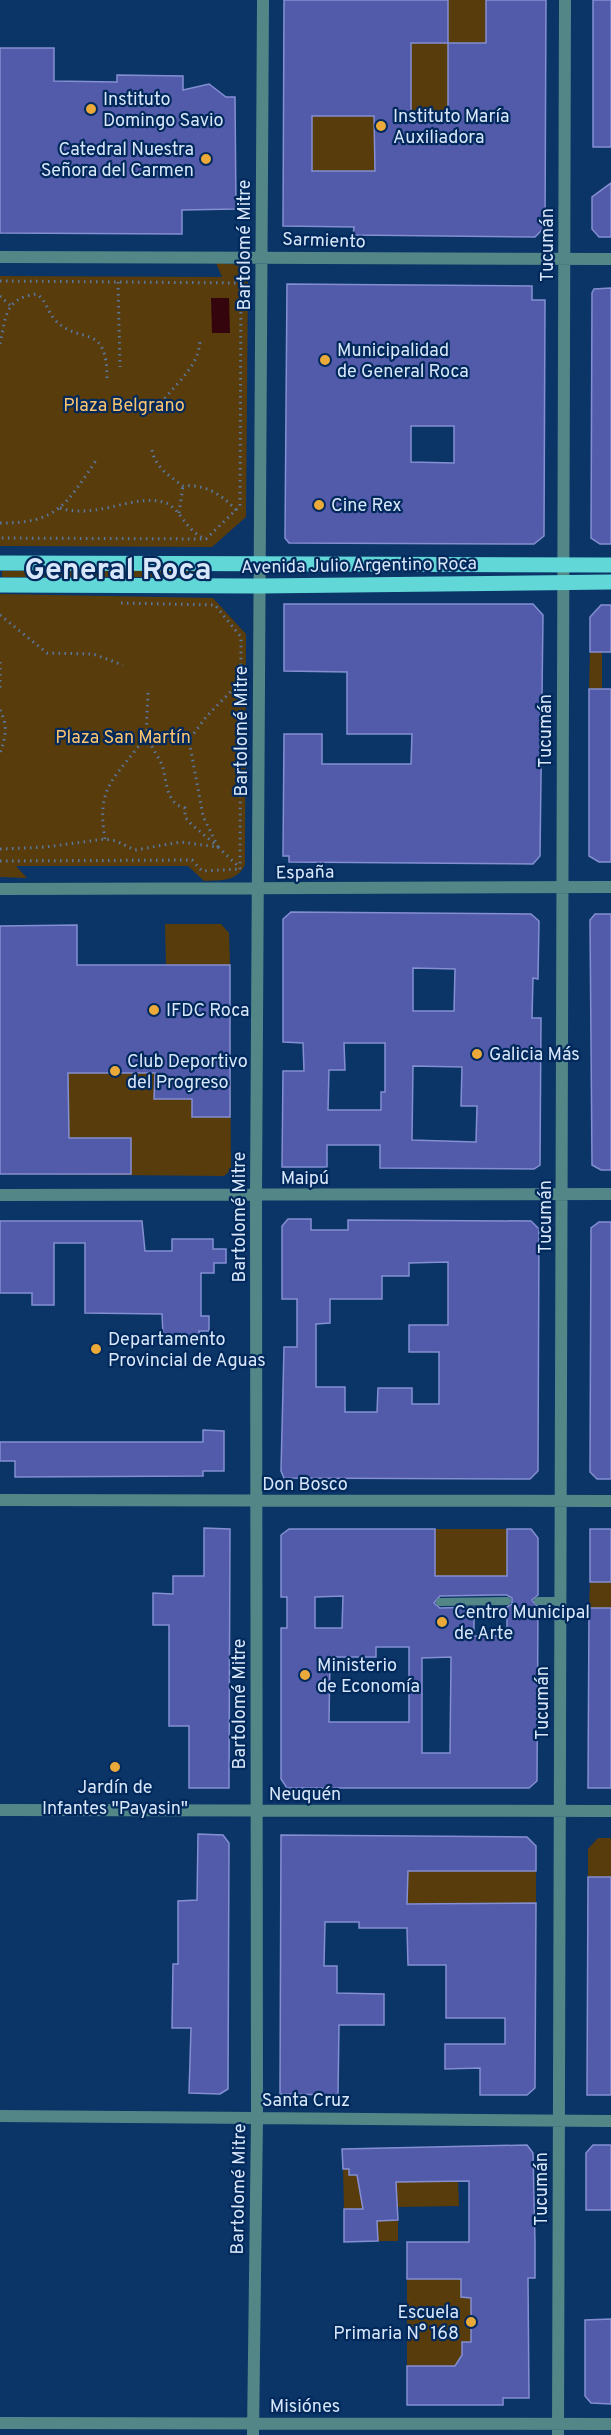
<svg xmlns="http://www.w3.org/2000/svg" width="611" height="2435" font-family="Overpass,sans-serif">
	<rect width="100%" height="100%" fill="#0b3467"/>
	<path fill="#583c0b" d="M448,0H486V43L448,44V117H411V43H448Z
		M312,116H374L375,171H312Z
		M216,263L243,265L248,277L246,517L212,547L0,546V276L222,277Z
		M2,571H209L211,574L209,577H2Z
		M0,594L213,598L246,634L245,865C236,882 222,880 204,881L188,866H16L27,878L0,877Z
		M590,652H602V689H589Z
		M165,924H221L229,933L230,965H166Z
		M0,995L230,1026L231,1170L224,1176L0,1174Z
		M435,1529H507V1576H435Z
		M590,1582H611V1608H589Z
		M598,1838H611V1877H588V1849Z
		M408,1871H536V1903L407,1904Z
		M343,2169H349V2175H357L361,2197L364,2202L390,2186H396V2182L458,2181L459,2206L397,2207V2197H389L386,2220H398V2241H378L377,2208L344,2209Z
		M407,2279H461V2297L477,2298L471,2342H462V2355L455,2366H407Z"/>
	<path fill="#34050d" d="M211,298H229L230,333H212Z"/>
	<path fill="#525ba9" stroke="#848fd2" stroke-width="1.5" fill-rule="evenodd" d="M284,0H448V43H486V0H546L545,227L535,237L353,235L354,227L283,226ZM411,43H448V117H411ZM312,116H374L375,171H312Z
		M593,0H611V147H593Z
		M0,48H54V81L117,82V75L183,76V90L209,84L226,97H235L236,209L182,210V234L0,233Z
		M611,183V237H599L592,229V197Z
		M287,284L532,286V300H545L544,536L534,544L289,543L285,538ZM411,426H454V463L411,462Z
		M611,288V544H600L591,538L592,293L594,289Z
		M284,604H533L543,615L540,856L533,864L289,862V856H283L284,734H322V764H411L412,734H347V672L284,671Z
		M601,605H611V652H590V617Z
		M589,689H611V862H599L589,856Z
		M291,912L531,914L539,921L538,979L533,978L532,1018H541L540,1165L534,1169L380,1168V1145H327V1167H282L283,1071H304L303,1043L283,1042V919ZM413,968L455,969L454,1011H413ZM344,1043H385V1092H381V1110H328L329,1070H345ZM413,1066L462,1067L461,1106H477L476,1142L412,1140Z
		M595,914H611V1170H601L592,1165L590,920Z
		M77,925V965H230V1117H192V1099H154L155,1073H68L69,1138H131V1174H0V926Z
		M288,1219H311V1230H348V1220L531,1221L539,1229L538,1471L530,1479L284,1478L281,1471L284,1347H297V1299H282V1226ZM448,1262V1325H409V1352H439V1404H412V1388H378L377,1412H345V1387H316V1324L330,1323V1299H382V1276H409V1263Z
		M0,1221H142L145,1251H172V1239H213V1249H226V1263H214V1273H201V1316H209V1331H199L200,1336H163L162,1314L85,1313V1243H54V1305H32V1293H0Z
		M599,1222H611V1479H597L590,1472L591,1228Z
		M203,1430L224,1431V1471H203V1476L15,1477V1461H0V1442H203Z
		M204,1528L230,1529L229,1788H189V1726H169V1625H153V1593L173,1594V1576H204Z
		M289,1529H435V1576H507V1529H531L538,1538V1595L532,1600L538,1607L537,1781L529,1788H287L281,1779V1628H287V1597H281V1535ZM493,1595H507L512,1598V1604L507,1607V1636H474V1607L440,1608L434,1603L440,1596ZM343,1596L342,1628H315V1597ZM376,1647H409V1722H329L330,1657H376ZM451,1657L450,1753H422V1658Z
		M590,1529H611V1582H590Z
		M589,1608H611V1788H588Z
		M198,1834L223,1835L229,1843L228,2089L220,2094L189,2093L191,2028H172L173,1964H178V1901L197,1900Z
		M281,1835L527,1837L536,1846V1871H408L407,1904L536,1903L535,2088L527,2095H480V2068L445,2069V2044H505V2018H446V1965H408L407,1928H359V1922H325L324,1966H337V1993L384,1994V2025H339L338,2095L280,2094Z
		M588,1877H611V2095H587Z
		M527,2145L533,2153L535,2242V2278H528L529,2398H503V2405H407V2366H455L462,2355V2342H471V2298L461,2297V2279H407V2242H469V2181L396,2182L398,2220L377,2221L378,2241L344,2242V2209H363L357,2175H349V2169H343L342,2149Z
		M593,2145H611V2210H586V2153Z
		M611,2319V2404L591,2403L585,2396V2320Z"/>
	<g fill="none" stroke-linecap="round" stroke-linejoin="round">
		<path stroke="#5a789f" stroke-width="3" stroke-dasharray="1.5 4.5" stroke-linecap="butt" d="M0,281L241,283L240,506L206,539L0,538
			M118,282L120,367
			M0,296L10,305
			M0,344C6,317 4,299 36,294C46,299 47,311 55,320C80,346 107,321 107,378
			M161,403C176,383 200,366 200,339
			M152,450C155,467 169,476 183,486C205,484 221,494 236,510
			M60,508C97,520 137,492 166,503C181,510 185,529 203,538
			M179,513L183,486
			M0,523C58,524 67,503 97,459
			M121,603L215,605L241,637L240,869
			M0,615L47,653L93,654L123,665
			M0,662V689
			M148,693C148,706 145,723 148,735C150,747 158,755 162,765C167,779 165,804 185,808V817L191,824L216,845
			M0,710C8,726 6,737 0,753
			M105,839C95,782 119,777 147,734
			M218,847L203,816L189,740L206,717L240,682
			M0,849L46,847L105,839L116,841L135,850L181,842L218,847L240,868
			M0,861L192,860L202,871L240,869"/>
		<path stroke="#538787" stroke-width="8" d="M538,1601H561
			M440,1602L507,1601"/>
		<path stroke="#538787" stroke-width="12" d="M0,257L611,259
			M0,889L611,887
			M0,1195L611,1194
			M0,1500L611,1501
			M0,1810L611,1811
			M0,2116L611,2121
			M0,2423L611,2424
			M253,2435L257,2118L256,1196L263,0
			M558,2435L565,0"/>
		<path stroke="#62d7d8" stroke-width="15" d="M0,563L611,565
			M0,585L259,586L611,582"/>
	</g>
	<g fill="#eba939" stroke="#01295c" stroke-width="2">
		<circle cx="91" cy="109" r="6"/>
		<circle cx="381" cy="126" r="6"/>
		<circle cx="206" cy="159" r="6"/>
		<circle cx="325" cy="360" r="6"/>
		<circle cx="319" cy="505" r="6"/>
		<circle cx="154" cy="1010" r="6"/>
		<circle cx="477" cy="1054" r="6"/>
		<circle cx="115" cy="1071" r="6"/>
		<circle cx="96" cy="1349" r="6"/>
		<circle cx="442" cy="1622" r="6"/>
		<circle cx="305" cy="1675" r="6"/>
		<circle cx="115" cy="1767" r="6"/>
		<circle cx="471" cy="2322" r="6"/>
	</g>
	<g text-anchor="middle" stroke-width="4.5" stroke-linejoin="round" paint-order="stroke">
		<g font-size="18" fill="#d9e7fa" stroke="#01295c" text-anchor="start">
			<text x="103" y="105">Instituto<tspan x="103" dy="21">Domingo Savio</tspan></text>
			<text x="393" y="122">Instituto María<tspan x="393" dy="21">Auxiliadora</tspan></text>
			<text x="194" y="155" text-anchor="end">Catedral Nuestra<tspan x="194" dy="21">Señora del Carmen</tspan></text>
			<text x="337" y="356">Municipalidad<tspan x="337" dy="21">de General Roca</tspan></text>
			<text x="331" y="511">Cine Rex</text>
			<text x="166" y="1016">IFDC Roca</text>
			<text x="489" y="1060">Galicia Más</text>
			<text x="127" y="1067">Club Deportivo<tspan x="127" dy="21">del Progreso</tspan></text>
			<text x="108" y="1345">Departamento<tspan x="108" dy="21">Provincial de Aguas</tspan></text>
			<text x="454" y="1618">Centro Municipal<tspan x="454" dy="21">de Arte</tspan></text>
			<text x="317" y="1671">Ministerio<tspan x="317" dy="21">de Economía</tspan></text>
			<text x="115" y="1793" text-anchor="middle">Jardín de<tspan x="115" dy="21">Infantes "Payasin"</tspan></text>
			<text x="459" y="2318" text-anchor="end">Escuela<tspan x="459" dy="21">Primaria N° 168</tspan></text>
		</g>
		<g font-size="18" fill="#d9e7fa" stroke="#01295c">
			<text transform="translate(324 240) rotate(2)" y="6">Sarmiento</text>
			<text transform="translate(244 245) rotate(-90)" y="6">Bartolomé Mitre</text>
			<text transform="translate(547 245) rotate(-90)" y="6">Tucumán</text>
			<text transform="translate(359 565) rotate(-1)" y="6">Avenida Julio Argentino Roca</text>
			<text transform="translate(241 731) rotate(-90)" y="6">Bartolomé Mitre</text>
			<text transform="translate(545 731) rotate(-90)" y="6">Tucumán</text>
			<text transform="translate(305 872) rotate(-1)" y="6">España</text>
			<text x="305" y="1184">Maipú</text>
			<text transform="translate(239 1217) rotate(-90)" y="6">Bartolomé Mitre</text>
			<text transform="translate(545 1217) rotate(-90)" y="6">Tucumán</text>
			<text x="305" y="1490">Don Bosco</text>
			<text transform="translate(542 1703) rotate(-90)" y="6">Tucumán</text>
			<text transform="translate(239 1704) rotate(-90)" y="6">Bartolomé Mitre</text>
			<text x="305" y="1800">Neuquén</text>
			<text x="306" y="2106">Santa Cruz</text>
			<text transform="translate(238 2189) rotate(-89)" y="6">Bartolomé Mitre</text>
			<text transform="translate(541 2189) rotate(-90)" y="6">Tucumán</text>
			<text x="305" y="2412">Misiónes</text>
		</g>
		<g font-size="18" fill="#fec56e" stroke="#01295c">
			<text x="124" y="411">Plaza Belgrano</text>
			<text x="123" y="743">Plaza San Martín</text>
		</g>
		<g font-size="30" font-weight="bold" fill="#d9e7fa" stroke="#01295c">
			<text x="118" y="579">General Roca</text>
		</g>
	</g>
</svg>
